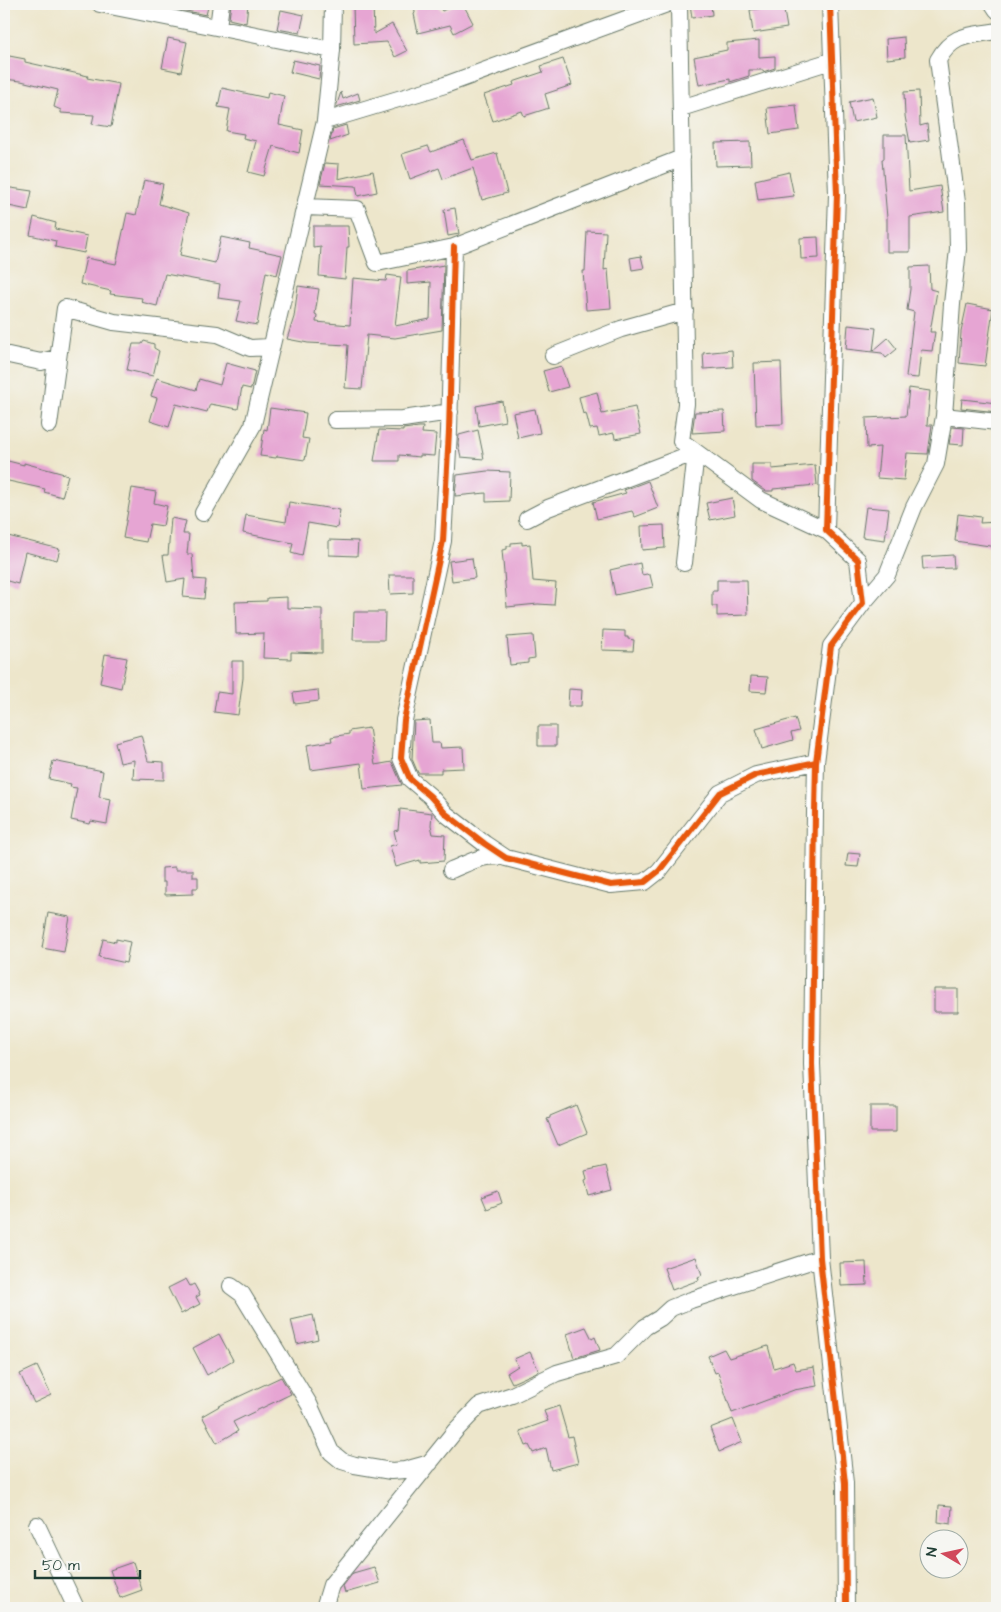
<svg xmlns="http://www.w3.org/2000/svg" width="1001" height="1612" font-family="'Architects Daughter',sans-serif">
	<rect width="100%" height="100%" fill="#f6f6f2"/>
	<filter id="ink" filterUnits="userSpaceOnUse"><feTurbulence type="fractalNoise" baseFrequency=".02" numOctaves="2"/><feDisplacementMap in="SourceGraphic" scale="10" xChannelSelector="R" yChannelSelector="G"/><feConvolveMatrix kernelMatrix="1 2 1 2 8 2 1 2 1" color-interpolation-filters="sRGB"/></filter>
	<filter id="wash" filterUnits="userSpaceOnUse"><feTurbulence type="fractalNoise" baseFrequency=".0096" numOctaves="4" result="noise"/><feDisplacementMap in="SourceGraphic" scale="20" xChannelSelector="R" yChannelSelector="G"/><feGaussianBlur stdDeviation="1.12" result="paint"/><feColorMatrix in="noise" values="0 0 0 0 0 0 0 0 0 0 0 0 0 0 0 0 0 1.4 0 .05"/><feComposite in="paint" operator="in"/></filter>
	<g filter="url(#wash)">
		<rect width="100%" height="100%" fill="#ede6cb"/>
		<g id="blocks">
			<path fill="#e6a5d3" d="M162,4H197L208,7L206,15L162,6Z
				M231,4H248L246,23L229,19Z
				M353,4H373L374,34L392,24L407,51L395,57L387,42L354,44Z
				M414,4H438L442,11L456,4H463L473,23L454,33L450,25L418,33L414,14L415,13Z
				M690,4H711L712,15L692,18Z
				M783,5L787,28L753,33L750,10Z
				M281,10L304,15L300,33L277,29Z
				M904,37L905,57L887,59L886,39Z
				M168,38L187,42L181,72L162,68Z
				M759,40V57L775,56V68L763,72V70H749V76L730,82V79L699,85L694,57L727,50V43Z
				M4,55L25,59V62L88,76L87,78L119,84L111,127L92,124L94,115L61,113V110L54,107L58,90L21,81L4,79Z
				M563,59L572,85L545,94L549,108L524,116L522,111L493,121L484,95L514,85L513,82L543,72L541,66Z
				M293,60L320,66L319,79L290,72Z
				M222,88L267,98L268,92L284,96L279,125L303,130L299,153L273,146L264,176L248,172L256,141L243,138L244,134L226,131L230,109L218,107Z
				M919,91L920,126L927,124L929,140L910,143L905,116L904,92Z
				M341,92L343,99L358,93L360,100L336,107Z
				M873,97L877,117L853,122L849,102Z
				M796,105L799,130L770,134L767,108Z
				M346,125L348,135L330,141L333,129Z
				M884,135H906L909,191L940,186L944,212L910,217V252H887V218L882,159H884Z
				M464,140L472,160L497,153L507,193L482,200L473,168L443,179L439,168L410,179L402,154L428,146L431,152Z
				M750,142L751,165L716,166L715,143Z
				M325,163L339,164L338,179L373,171L377,192L358,196L356,186L320,184Z
				M789,172L794,196L758,200L755,180Z
				M144,180L163,184L159,204L189,213L180,255L215,263L221,237L250,243L249,248L282,255L277,275L266,272L257,325L236,321L241,301L218,298L220,284L165,274L157,306L141,302L142,298L110,294L111,291L80,284L86,258L116,264L127,213L136,215Z
				M4,187L32,191L28,210L4,205Z
				M455,208L459,234L448,236L444,210Z
				M34,217L56,223L55,229L87,236L84,253L55,247L56,241L30,235Z
				M313,226H348L349,247H347L345,279L319,276L321,247L313,248Z
				M587,231L606,232L604,270L608,269L611,308L586,310L583,271H585Z
				M818,237L819,258L801,259L800,238Z
				M641,256L644,268L632,270L630,258Z
				M444,265L442,330L395,338L367,335L362,389L345,388L348,345L308,343L287,339L294,317L298,286L319,289L315,314L317,315L316,322L350,325L353,278L386,281L387,275L401,277L395,326L430,319L431,282L407,284V271Z
				M929,266L930,289L937,291L930,332H935L932,351L921,350L918,378L906,377L914,312L907,310L910,289V267Z
				M967,304L993,309L985,366L959,363L961,332Z
				M848,325L876,328L873,351L888,338L897,349L886,358L882,353L846,349Z
				M144,341L154,344V348L159,351L153,376L127,370L133,344H142Z
				M732,350L733,367L704,369L703,353Z
				M781,362L783,424L756,425L754,363Z
				M226,363L255,371L251,389L242,387L238,409L210,404L207,412L176,404L169,427L150,421L157,398L151,396L157,378L196,390L199,379L220,385Z
				M561,366L568,387L549,392L543,371Z
				M909,388L930,391L927,425H932L928,454L907,453L904,480L877,478L880,447L867,448L866,418L906,416Z
				M597,392L602,414L635,407L641,434L615,439L614,433L599,436L597,428L590,429L586,413L583,414L579,397Z
				M962,399L997,403V412L961,408Z
				M502,401L505,421L479,426L476,406Z
				M270,408L306,413L302,438L309,439L305,460L277,456L276,458L260,456L264,429L267,430Z
				M535,409L540,433L518,438L513,413Z
				M724,411L725,431L692,433L695,412Z
				M419,427H423L422,433L436,434L434,456L420,455V457L399,455V461H374L379,430L403,431V429Z
				M952,427L964,428L963,445L949,444Z
				M478,430L484,459L461,457L458,444L459,435Z
				M4,460L24,465V463L68,475L62,497L44,492L45,489L4,480Z
				M752,464H772V469L815,465L817,485L773,489V491H766L752,481Z
				M487,471L510,472L509,501L486,502V493L455,496L457,475Z
				M648,481L658,508L635,517L632,511L597,519L593,502L626,493L624,490Z
				M132,488L156,492L154,503L167,506L163,526L150,524L146,542L123,538Z
				M732,498L735,515L710,520L706,503Z
				M289,502L340,510L337,528L308,523L302,556L291,553L293,543L243,533L246,515L286,522Z
				M866,507L889,509L885,540L862,537Z
				M958,514L981,517L980,523L997,522V547L955,541Z
				M171,518L186,521L183,534H189L187,554H192L194,579L206,580L204,599L183,597L185,579L167,582L163,555H168Z
				M664,525L665,548L642,550L641,526Z
				M4,535L60,549L57,560L25,552L18,584L4,580Z
				M329,540L358,541L357,556L329,555Z
				M522,542V545L530,544L533,581L556,583L554,605L538,604L507,607L502,550L507,549V546H511V543Z
				M953,555L954,568L923,569L922,557Z
				M472,558L475,578L452,581L449,561Z
				M640,563L642,575L647,574L648,575H650L653,587L615,595L610,570Z
				M389,575H413V593L390,594Z
				M717,580H747L748,615L717,616V606H712V591H717Z
				M287,597V608L322,609V653L291,652V659L263,658L264,633L236,634L235,602L267,601V598Z
				M354,612H385L384,640H353Z
				M603,630L625,631V637H628V639L634,640L633,651L602,650Z
				M533,635L535,658L528,659V663L510,665L507,637Z
				M105,654L127,658L121,688L100,683Z
				M232,661H243V678L238,715L214,712L217,692L232,694Z
				M751,676L768,677L766,692L750,691Z
				M569,689L582,690L581,706H568Z
				M318,690L319,701L295,704L293,693Z
				M795,718L799,731L791,733L793,740L762,749L756,729Z
				M430,720L432,743H440L441,748L463,747L464,768L441,769V773H418L412,759L414,721Z
				M538,726H556V746H538Z
				M369,728L375,765L392,762L402,785L364,789L361,763L311,770L307,745L332,741L331,737L349,734V731Z
				M141,735L148,761L164,762V780L133,779L134,760L120,763L115,742Z
				M53,761L103,771L99,797L111,799L107,824L91,821L90,824L71,820L77,788L70,787L71,784L49,779Z
				M400,809L432,813L431,825L433,834L445,835L444,861L420,863V860L396,867L390,846L397,844L394,831L398,830Z
				M848,853L860,854L858,867L846,866Z
				M175,867V870H193V877H198V888H193V894L165,895V882H162V868Z
				M48,913L70,917L64,952L42,948Z
				M103,939L116,942V939L130,942L126,963L99,957Z
				M934,989H958V1012H934Z
				M576,1105L587,1133L558,1145L547,1119L550,1118V1116Z
				M870,1106H896V1132H870Z
				M606,1166L612,1190L589,1196L585,1181L587,1180L585,1171Z
				M498,1191L502,1203L487,1209L482,1197Z
				M696,1257L702,1275L698,1277L699,1280L672,1290L664,1268Z
				M866,1262L867,1285L841,1286L840,1263Z
				M186,1279L190,1286L194,1284L200,1295L196,1297L200,1304L181,1314L168,1288Z
				M313,1315L318,1339L297,1344L291,1320Z
				M586,1327L592,1339L595,1337L600,1350L574,1358L567,1334Z
				M219,1334L233,1360L207,1375L193,1348Z
				M768,1346L774,1368L793,1362L796,1370L814,1367L817,1386L794,1390L732,1413L718,1372L715,1373L708,1356L724,1349L729,1358Z
				M530,1352L539,1371L512,1383L507,1373L518,1366L514,1359Z
				M37,1366L51,1395L34,1403L20,1374Z
				M281,1377L291,1394L233,1422L238,1431L217,1443L202,1416L223,1404Z
				M559,1406L568,1437L572,1436L578,1463L551,1470L546,1448L533,1453L529,1445L526,1446L520,1431L548,1421L544,1411Z
				M733,1419L742,1442L719,1452L710,1428Z
				M939,1505L952,1506L951,1524L938,1522Z
				M133,1562L142,1590L120,1598L110,1570Z
				M374,1567L380,1583L345,1593L343,1586L353,1573Z"/>
		</g>
	</g>
	<g filter="url(#ink)">
		<use href="#blocks" fill-opacity="0" stroke="#677869" stroke-width="1"/>
		<g fill="none" stroke-linecap="round" stroke-linejoin="round">
			<g stroke="#677869" stroke-width="18">
				<path id="minor" d="M100,4L332,50
					M679,4L686,404L681,441L761,500L826,530
					M830,4L837,194L826,530L858,560L863,603L831,646L816,762L815,812L812,1064L820,1258L845,1483L846,1608
					M993,4L997,10
					M218,27L221,4
					M681,108L831,61
					M325,121L445,85L667,4
					M305,207L357,209L377,263L454,247L682,158
					M454,247L449,431L443,541L404,720L401,758L410,779L430,796L446,814L485,844L506,858L611,885L645,882L659,871L720,793L756,775L816,762
					M4,354L41,362L56,358L49,425L65,308L114,322L217,334L250,348L270,347
					M553,356L621,329L685,311
					M944,416L997,422
					M335,420L403,419L450,412
					M203,513L253,425L325,121L332,50L333,4
					M527,519L548,508L696,452L684,563
					M863,603L887,575L914,507L936,464L944,416L952,304L958,249L957,202L938,60C953,33 970,36 997,31
					M451,870C471,862 482,854 504,857
					M231,1286L242,1294L309,1404L331,1452L342,1461L355,1465L391,1471L405,1470L430,1463
					M37,1525L76,1608
					M324,1608L331,1585L455,1431L479,1406L512,1395L557,1373L616,1356L645,1327L660,1318L671,1308L691,1300L820,1258"/>
			</g>
			<use href="#minor" stroke="#fff" stroke-width="16"/>
			<g stroke="#f6f6f2" stroke-width="9">
				<path id="cycleway" d="M830,4L837,194L826,530L858,560L863,603L831,646L816,762L815,812L812,1064L820,1258L845,1483L846,1608
					M454,247L449,431L443,541L404,720L401,758L410,779L430,796L446,814L485,844L506,858L611,885L645,882L659,871L720,793L756,775L816,762"/>
			</g>
			<use href="#cycleway" stroke="#e8590c" stroke-width="6"/>
		</g>
	</g>
	<rect width="1001" height="1612" fill="none" stroke="#f6f6f2" stroke-width="20"/>
	<g transform="translate(944 1554) rotate(279)"><circle r="24" fill="#f6f6f2" stroke="#a0aca6"/>
	<path d="M0-4L9 19L0 12L-9 19Z" fill="#d1495b"/>
	<text y="-8" font-size="14" font-weight="bold" text-anchor="middle" fill="#1f3d34">N</text>
	</g>
	<path d="M35 1570v8h105v-8" fill="none" stroke="#1f3d34" stroke-width="2.5"/>
	<text x="42" y="1570" font-size="15" fill="#1f3d34" stroke="#f6f6f2" stroke-width="4" paint-order="stroke">50 m</text>
</svg>
